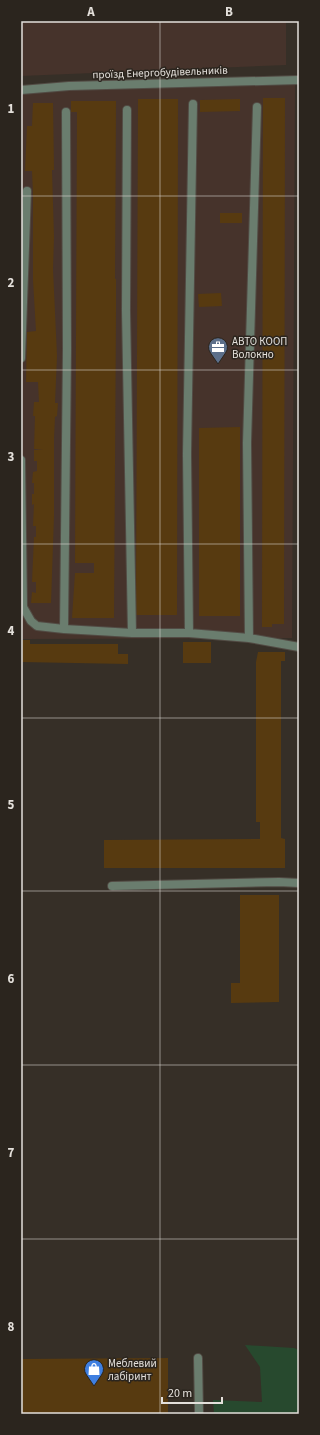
<svg xmlns="http://www.w3.org/2000/svg" width="320" height="1435" font-family="'Source Sans 3',sans-serif">
	<rect width="100%" height="100%" fill="#362f27"/>
	<path fill="#46332b" d="M21,21H286V65L21,76Z
		M295,85L292,638L21,639V90Z"/>
	<path fill="#27492e" d="M245,1345L294,1348L299,1350V1414H214L213,1400L262,1402L260,1367Z"/>
	<path fill="#573a10" d="M263,98H285L284,624H272V627H262Z
		M138,99H178L177,615H136Z
		M240,99V111L200,112V100Z
		M71,101H116L115,279H116V311L114,618H72L75,573H94V563H75L77,112H71Z
		M33,103H53L54,170H52L54,237L53,269L57,356L55,403H58L57,416L55,417L54,438V516L51,603H31L32,592L36,593V582H32L34,537H36V526H33L34,504L32,505V494H34V483H32L33,472L37,471V461H34V450H43L34,449L35,416H33L34,402H39L38,382H26L27,332L36,331L33,280V193L32,171H25L27,126H32Z
		M220,213H242V223H220Z
		M221,293L222,306L199,307L198,294Z
		M240,427V616H199V428Z
		M21,640H30V644H118V654H128V664L21,662Z
		M183,642H211V663H183Z
		M258,652H285V661H281V838L285,839V868H104V840L260,839V822H256V662Z
		M240,895H279V1002L231,1003V983H240Z
		M168,1358V1414H21V1359Z"/>
	<g fill="none" stroke-linecap="round" stroke-linejoin="round">
		<g stroke="#524b44" stroke-width="10">
			<path id="service" d="M127,110L126,311L132,633
				M21,358L27,191
				M21,460L23,607L31,621L37,626L64,629L132,633H189L249,638L299,647
				M64,629L67,350L66,112
				M189,633L187,454L193,104
				M249,638L247,443L257,107
				M112,886L279,882L299,883
				M198,1358L199,1414"/>
		</g>
		<g stroke="#524b44" stroke-width="10">
			<path id="minor" d="M21,90L69,86L299,80"/>
		</g>
		<use href="#service" stroke="#6a7d6e" stroke-width="8"/>
		<use href="#minor" stroke="#6a7d6e" stroke-width="8"/>
	</g>
	<path fill="none" stroke="#e4e0db" stroke-width="1" stroke-opacity="0.55" d="M160,21V1414M21,196H299M21,370H299M21,544H299M21,718H299M21,891H299M21,1065H299M21,1239H299"/>
	<defs>
		<g id="office-pin" transform="scale(1)"><path d="M0 17L-7.5 6A9.5 9.5 0 1 1 7.5 6Z" fill="#5c6f8a" stroke="#2b251e"/><path d="M-6-3h4V-5.5h4V-3h4V5H-6ZM-1-4.5V-3h2v-1.5ZM-6 0V1H6V0Z" fill="#fff"/></g>
		<g id="shop-pin" transform="scale(1)"><path d="M0 17L-7.5 6A9.5 9.5 0 1 1 7.5 6Z" fill="#3f7fe0" stroke="#2b251e"/><path d="M-5-2.5h2.3a2.7 3.5 0 0 1 5.4 0H5L5.5 6h-11ZM-1.5-2.5h3a1.5 2.3 0 0 0-3 0Z" fill="#fff"/></g>
	</defs>
	<g fill-rule="evenodd">
		<use href="#office-pin" x="218" y="347"/>
		<use href="#shop-pin" x="94" y="1369"/>
	</g>
	<g text-anchor="middle" stroke-width="3" stroke-linejoin="round" paint-order="stroke">
		<g font-size="11" fill="#e4e0db" stroke="#2b251e">
			<text transform="translate(160 72) rotate(-2)" y="4">проїзд Енергобудівельників</text>
		</g>
		<g font-size="11" fill="#e4e0db" stroke="#2b251e" text-anchor="start">
			<text x="232" y="345">АВТО КООП<tspan x="232" dy="13">Волокно</tspan></text>
			<text x="108" y="1367">Меблевий<tspan x="108" dy="13">лабіринт</tspan></text>
		</g>
	</g>
	<rect width="320" height="1435" fill="none" stroke="#2b251e" stroke-width="44"/>
	<path d="M162 1397v6h60v-6" fill="none" stroke="#e4e0db" stroke-width="2"/>
	<text x="168" y="1397" font-size="12" fill="#e4e0db" stroke="#2b251e" stroke-width="3" paint-order="stroke">20 m</text>
	<rect x="22" y="22" width="276" height="1391" fill="none" stroke="#e4e0db" stroke-width="1.5"/>
	<g font-size="13" text-anchor="middle" font-weight="bold" fill="#e4e0db">
		<text x="91" y="16">A</text>
		<text x="229" y="16">B</text>
		<text x="11" y="113">1</text>
		<text x="11" y="287">2</text>
		<text x="11" y="461">3</text>
		<text x="11" y="635">4</text>
		<text x="11" y="809">5</text>
		<text x="11" y="983">6</text>
		<text x="11" y="1157">7</text>
		<text x="11" y="1331">8</text>
	</g>
</svg>
